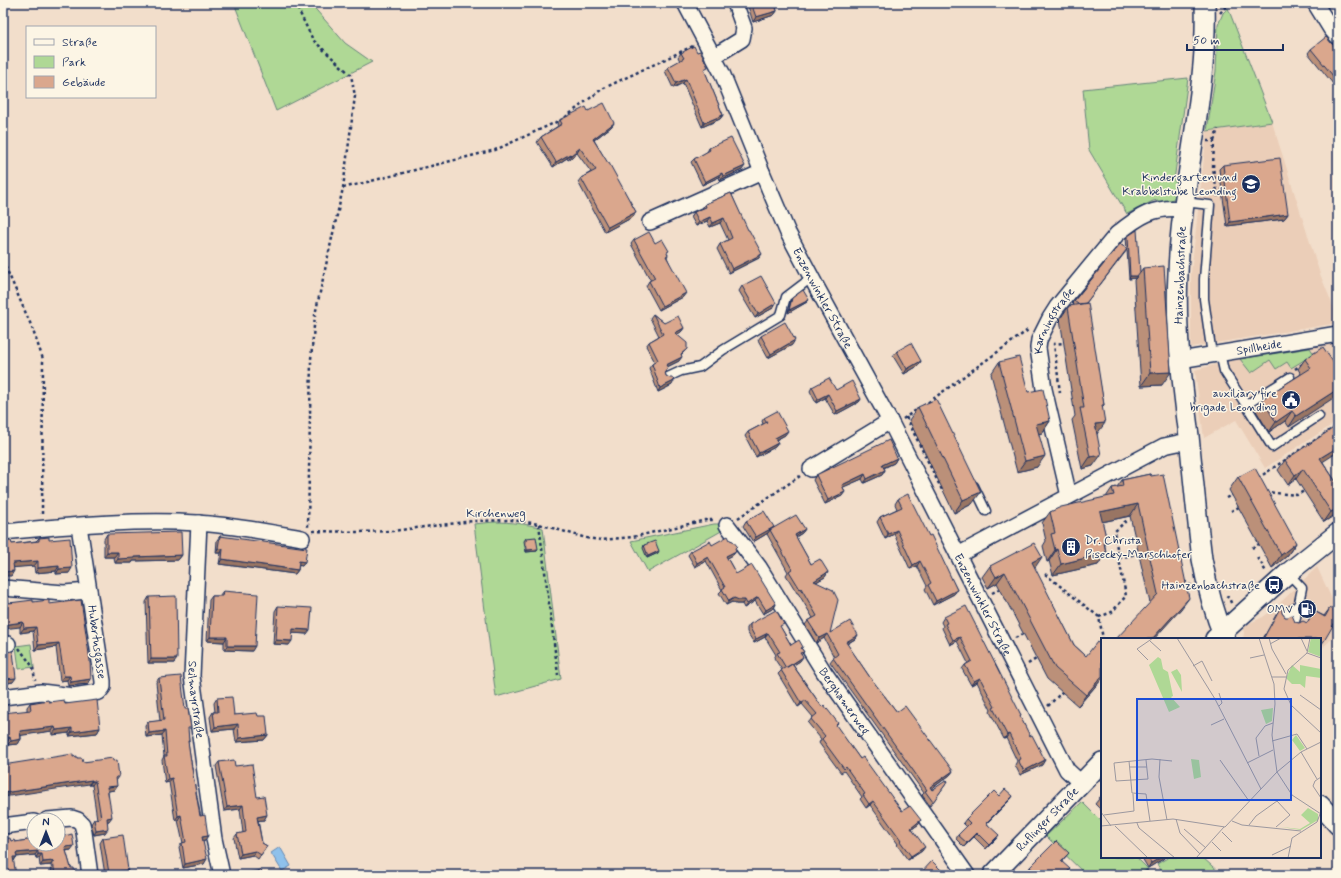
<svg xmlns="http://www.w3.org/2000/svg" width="1341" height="878" font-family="Mynerve,sans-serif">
	<rect width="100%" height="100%" fill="#f2decb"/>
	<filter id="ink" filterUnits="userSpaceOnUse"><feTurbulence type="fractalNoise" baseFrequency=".025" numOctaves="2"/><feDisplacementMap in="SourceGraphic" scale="8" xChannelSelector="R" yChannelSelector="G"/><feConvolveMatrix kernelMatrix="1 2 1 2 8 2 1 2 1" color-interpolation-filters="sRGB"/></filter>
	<g filter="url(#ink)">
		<path fill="#ebceb8" d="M1272,122L1320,274L1338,318V323L1191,347V273L1207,131Z
			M1338,343V421L1265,468L1236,420L1204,438L1195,370L1240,358Z
			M1317,567L1338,612V633L1320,650V639H1243L1244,633L1243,629L1250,623L1263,617L1271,611L1272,612L1279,607L1278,605Z"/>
		<path fill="#afd895" stroke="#65847a" d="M234,3H310L345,43L372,62L276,111Z
			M1228,8L1272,122L1207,131L1216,71L1218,25L1223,13Z
			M1188,78L1174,181L1181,180C1176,198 1177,199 1158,205V200L1153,201L1127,214L1089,150L1083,89Z
			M1310,348L1314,354L1291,368L1287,362L1276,369L1270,360L1251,373L1240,359Z
			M494,522C511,522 527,524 543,528L561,679L496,697L474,524Z
			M714,524H720L725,529L648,572L631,541Z
			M31,644L34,667L19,669L16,646Z
			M1082,802L1102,822V857H1136L1148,869L1137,875H1086L1046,836Z
			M1169,857H1202L1222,875H1164L1157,864Z"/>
		<path fill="#8fc1eb" stroke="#6187b3" d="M280,847L291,866L282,871L271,853Z"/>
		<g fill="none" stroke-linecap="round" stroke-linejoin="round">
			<g stroke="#1b2f5e" stroke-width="11">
				<path id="service" d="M1184,202L1210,205L1204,279V299L1212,355
					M1220,353L1224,371L1246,405
					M668,377L681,371L700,367L723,350L781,315L786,297L811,278
					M1290,377L1246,405L1272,447L1319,416
					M974,486L986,511
					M1288,573L1302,588L1295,622
					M1284,616L1298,605"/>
			</g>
			<g stroke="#1b2f5e" stroke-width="18">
				<g id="minor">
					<path id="s1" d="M685,3L722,73L762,172L788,233L817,288L892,425L1067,770L1082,784"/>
					<path d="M1315,3L1331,29L1338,37"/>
					<path d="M713,57L742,39L744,28L735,3"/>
					<path d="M650,222L762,172"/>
					<path id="s2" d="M1180,360L1338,334"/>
					<path d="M811,469L890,421"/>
					<path id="s3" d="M1069,496L1044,389L1038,348L1039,340L1050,318L1057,307L1117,234C1139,216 1154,206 1183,209"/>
					<path id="s4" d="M199,523L192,676L214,839L222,875"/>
					<path id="s5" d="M727,525L759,567L824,672L967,875"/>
					<path d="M3,532C67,526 132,519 197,523C232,525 267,532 302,538"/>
					<path d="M958,555L1164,446L1178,443L1189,442"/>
					<path d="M3,588L64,593L89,591"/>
					<path d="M3,644H8"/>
					<path d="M3,697L41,692L73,696L99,692L103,687V681L79,526"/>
					<path d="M47,820L72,818L78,820L82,824L84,832L90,875"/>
					<path d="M3,826L34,822"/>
				</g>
			</g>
			<g stroke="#1b2f5e" stroke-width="22">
				<g id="tertiary">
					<path d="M1205,3C1208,94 1181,182 1178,273C1175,328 1182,382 1189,436C1193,477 1197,518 1202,559C1207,587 1214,613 1225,639"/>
					<path d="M1215,639L1288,573L1338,533"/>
					<path d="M1320,805L1338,825"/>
					<path id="s6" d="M993,875L1102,762"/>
				</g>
			</g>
			<path stroke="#1b2f5e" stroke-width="2.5" stroke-dasharray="3 3" stroke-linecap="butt" d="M295,3L313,40L351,75L355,96L343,188L315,315L311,359L308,527
				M1220,13L1229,3
				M1207,141H1214L1213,168L1218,198
				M1214,141L1218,129
				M343,188L495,150L563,119L602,89L693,46
				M3,261L31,325L43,359L42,516
				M1295,369L1304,363
				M1060,393L1054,344L1064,343
				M923,406L1028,330
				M906,417L942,490
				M903,419L919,408
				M1258,478L1338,425
				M1265,492L1297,495L1304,491
				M1226,498L1232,495
				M1231,511L1239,507
				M738,518L800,476
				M539,524L558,675
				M313,531L359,532L392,531L473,521L512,520L539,524L586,538L601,540L633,537L706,520H715
				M1252,548L1259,544
				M1119,558L1136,554
				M1257,558L1260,561L1266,572
				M1045,574L1099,617L1103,639
				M1184,581L1193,587
				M992,593L1000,589
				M1226,596L1229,598L1232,605
				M1099,617L1112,612L1126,596L1114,532L1127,520
				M1015,638L1023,634
				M19,648L33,667L35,680
				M1028,664L1036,659
				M1048,706L1062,692"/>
			<use href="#service" stroke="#fcf5e5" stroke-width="8"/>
			<use href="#minor" stroke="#fcf5e5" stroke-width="15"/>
			<use href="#tertiary" stroke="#fcf5e5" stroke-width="19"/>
		</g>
		<path fill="#bb9079" stroke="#1b2f5e" d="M747,3H775L777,11L774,15L753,22Z
			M1332,3H1338V8L1336,5L1334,6Z
			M1311,49L1338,51V90L1308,53Z
			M681,53L705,72L723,115L720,119L702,127L683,83L673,88L665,71L668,67L680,61L678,57Z
			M588,111L614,123L611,127L594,140L636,212L633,217L605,232L578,182L581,178L591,172L577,153L568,160L567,158L553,167L537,142L541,137L558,126L557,124L560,120Z
			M709,148L742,170L720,180L719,177L702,185L691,162L694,159L707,152Z
			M1223,165L1288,214L1284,219L1227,226L1219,169Z
			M731,193L759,258L729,273L717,249L720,244L728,240L720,223L710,227L707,221L696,226L691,217L694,212L702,209L705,204Z
			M1128,236L1140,272L1143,268L1162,385L1141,386L1134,280L1136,278L1129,279L1127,250L1086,303L1104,405L1102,407L1097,434L1093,466L1082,469L1072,420L1075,416L1060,319L1069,306L1074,305L1072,303L1120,244L1127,249L1126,238Z
			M634,240L655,243L667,254L668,255L667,257L683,297L659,310L646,286L649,281H651L631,244Z
			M742,286L773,308L755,318L739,291Z
			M792,298L807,302L788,313L791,300Z
			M653,314L664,323L684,328L681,332L677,334L687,349L681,355L679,361L667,367L665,372L666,376L672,385L658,392L649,368L652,364L655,362L646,346L649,342L659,336L650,318Z
			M761,336L792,345L768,358L758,340Z
			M897,351L921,361L918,366L904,374L893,356Z
			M1305,359L1337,368L1289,427L1285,421L1269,432L1255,409L1262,399L1301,374L1298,369Z
			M999,362L1028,392L1050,421L1042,433H1039L1037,467L1017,472L991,374Z
			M812,387L836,390L861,399L859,402L835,415L825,398L816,403L810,391Z
			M918,407L972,504L954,513L909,420Z
			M764,418L785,435L776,440L778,443L775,447L756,457L745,436L748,432L763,424L762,421Z
			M897,458L894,463L884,468L885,470L882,475L864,483L862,479L843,487L842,496L825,504L813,480L816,475Z
			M1285,460L1323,462L1338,485V513L1324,522L1296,479L1288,485L1278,470Z
			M1150,474L1181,609L1150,603L1130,516L1102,522L1106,537L1104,540L1106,553L1098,565L1053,575L1049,561L1047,562L1043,546L1046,541L1042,523L1050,512L1106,497L1112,488L1117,487L1122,480Z
			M1238,477L1296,543L1287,556L1272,568L1229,490Z
			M898,499L929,536L957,590L954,594L933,605L925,589L927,586L917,566L910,569L894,534L885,539L877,522L880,517L897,509L895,504Z
			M746,521L774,527L773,528L805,529L802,533L796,537L811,564L828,572L825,577L816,582L830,633L858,635L855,639L847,644L869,676L897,712L953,771L950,775L931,789L932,790L948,781L930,806L922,795L924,793L830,662L833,658L834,657L824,638L816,643L805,625L808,621L813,618L798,593H797L786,575L788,572L767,534L768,533L753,542L743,526Z
			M107,534L182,555L178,560L133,561L132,563H115L114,557H104V539Z
			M220,536L305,562L302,566L299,565L298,570L295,574L219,564L221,553H216L217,540Z
			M39,538L49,540L69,573L56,574V571L35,573L34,566L14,567L11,576L12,544L36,541Z
			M526,538L537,551L526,552L524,541Z
			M644,545L658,553L647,558L643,548Z
			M712,545L735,549L736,551L733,555L727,558L736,574L776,604L774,608L763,614L755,601L744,608L742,604H736L732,602L726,605L719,593L722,590L706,561L695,567L688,555L691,551Z
			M990,566L1034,568L1074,645L1086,656L1102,679L1078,706L1047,679L997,583L988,588L982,577Z
			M223,591L252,651L224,650V642L207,641L209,600L212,596H219Z
			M149,597L174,663H148L146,602Z
			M33,602L49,604L91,679L88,684L68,686L67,680L60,681L56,647L35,650L33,631L20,633V627L9,603Z
			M278,606L307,634L293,633L289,645L273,644L275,611Z
			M1280,608L1282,613L1285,617L1295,622L1299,623H1307L1314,611L1324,616L1330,608L1321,646L1320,647V639H1263Z
			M944,617L1021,715L1020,716L1042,765L1020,775L1015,765L1017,761L1006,738L1004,739L990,712L991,710L977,682L971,685L962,669L965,665L968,663L957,641L950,645L942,628L943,626L941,622Z
			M750,624L781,628L791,645L802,649L804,652L801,655L800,661L793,665L822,707L860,759L902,811L919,824L912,829L922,851L908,860L897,845L898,844L870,805L866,808L860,799L862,797L844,771L841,773L819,743L821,739L808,723L813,717L802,704L798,707L778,674L782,670L774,658L776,655L765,637L754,643L747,632V628Z
			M3,652L13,682L3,684Z
			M159,678L185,709L189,741L188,742L193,775L205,840H203L204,864L183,868L179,847L182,843H183L178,820H175L169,782L165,783L162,760L164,756L162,735L146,737L145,726L148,722L160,721L156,682Z
			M217,698L234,715L258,716L268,735L264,740L236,742L234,729L212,731L210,717L213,712H215L214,703Z
			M49,702L65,704L100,728L97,733L69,736V733L52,735V731L21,735V739L18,744L7,745V742L27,710V707L30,703Z
			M73,757L77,758L83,762L113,761L119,777L116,781L114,790L108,791L109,821H107L105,833L94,835L91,824L94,819H97L92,785H89Z
			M219,762L235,766L257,797L264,820H258L262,843L267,846L258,859L253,855L238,858L234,838L237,834L243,833L240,809L224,811L216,766Z
			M1102,795V811L1095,804Z
			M999,796H1013L1010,800L987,823L996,839L986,849L974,837L964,847L956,839L958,835L967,827L963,823L966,819Z
			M1338,799V805L1336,803Z
			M60,834L64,836L71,850L66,851L71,868L75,875H52L51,865L40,866L39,858H36L35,855L16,857L14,861L11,841L15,842L34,839Z
			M103,838L128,870L125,875H105L100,843Z
			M1069,853L1062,861L1067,873L1065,875H1053L1052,874V875H1032L1028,871L1030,867Z
			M1143,857H1165L1163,859L1148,868L1142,858Z"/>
		<path fill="#997563" stroke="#1b2f5e" d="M777,11L774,15L753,22L756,17Z
			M686,79L683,83L673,88L676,83Z
			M723,115L720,119L702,127L704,123Z
			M614,123L611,127L590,143L593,139Z
			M580,148L577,153L568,160L571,155Z
			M570,154L567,158L553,167L556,162Z
			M745,166L742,170L720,180L723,176Z
			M722,173L719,177L702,185L705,182Z
			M636,212L633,217L605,232L608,227Z
			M1288,214L1284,219L1227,226L1230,222Z
			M710,217L707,221L696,226L699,222Z
			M724,218L720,223L710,227L713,223Z
			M762,254L759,258L729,273L732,269Z
			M1130,276H1137L1136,278L1129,279Z
			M686,293L683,297L659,310L662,306Z
			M809,300L807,302L788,313L789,310Z
			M776,303L773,308L755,318L758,314Z
			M684,328L681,332L673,337L675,333Z
			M795,340L792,345L768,358L771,354Z
			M682,357L679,361L663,369L666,365Z
			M921,361L918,366L904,374L907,369Z
			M1171,372L1162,385L1141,386L1150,373Z
			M674,381L672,385L658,392L660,388Z
			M1338,389V395L1289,427L1296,416Z
			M828,394L825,398L816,403L818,399Z
			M861,399L859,402L835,415L837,411Z
			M1292,411L1285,421L1269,432L1276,422Z
			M1050,421L1042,433L1029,436L1036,424Z
			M1105,423L1097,434L1095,424Z
			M788,431L785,435L772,442L775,438Z
			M778,443L775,447L756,457L759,453Z
			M1338,447V452L1313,468L1320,458Z
			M1101,455L1093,466L1082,469L1090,457Z
			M1045,456L1037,467L1017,472L1025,461Z
			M897,458L894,463L880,469L882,465Z
			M1303,469L1296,479L1288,485L1295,475Z
			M885,470L882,475L864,483L867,479Z
			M865,474L862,479L839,489L842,485Z
			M845,492L842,496L825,504L828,500Z
			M981,492L972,504L954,513L963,500Z
			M1138,504L1130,516L1092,524L1100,512Z
			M1338,508V513L1324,522L1331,512Z
			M774,527L771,531L770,530L768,533L753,542L756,537Z
			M805,529L802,533L792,539L795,535Z
			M897,530L894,534L885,539L888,534Z
			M1296,543L1287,556L1272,568L1281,555Z
			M218,548L223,549L221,553H216Z
			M538,549L537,551L526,552L527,550Z
			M1057,549L1049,561L1047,562L1055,550Z
			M659,551L658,553L647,558L648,556Z
			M736,551L733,555L724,560L726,556Z
			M107,552H118L114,557H104Z
			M1106,553L1098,565L1053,575L1061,564Z
			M182,555L178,560L133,561L132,563H115L118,559L135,557Z
			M708,557L706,561L695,567L697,563Z
			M1042,557L1034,569L1032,562Z
			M222,559L298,570L295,574L219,564Z
			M38,561L34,566L10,568L13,563Z
			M299,561L305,562L302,566L296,565Z
			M920,561L917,566L910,569L913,565Z
			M59,566L56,571L35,573L38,568Z
			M72,568L69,573L56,574L59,569Z
			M14,571L11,576H3V572Z
			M828,572L825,577L811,585L814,581Z
			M1005,572L997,583L988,588L996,577Z
			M957,590L954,594L933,605L936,601Z
			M758,597L755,601L744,608L747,604Z
			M734,598L745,600L742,604H736L732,602L726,605L729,601Z
			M1189,598L1181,609L1154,639H1152Z
			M776,604L774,608L763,614L766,610Z
			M23,622L20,627L3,629V625Z
			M36,627L33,631L20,633L24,628Z
			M293,629L310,630L307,634L290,633Z
			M768,633L765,637L754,643L756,639Z
			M827,634L824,638L816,643L819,638Z
			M858,635L855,639L843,646L846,642Z
			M210,637H227L224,642L207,641Z
			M960,637L957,641L950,645L953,640Z
			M276,640L292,641L289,645L273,644Z
			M59,643L56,647L35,650L38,645Z
			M227,646H255L252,651L224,650Z
			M803,657L800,661L783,672L786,668Z
			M151,659H177L174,663H148Z
			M64,676H70L67,680L60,681Z
			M1102,676V679L1078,706L1086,695Z
			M16,678L13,682L3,684L5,679Z
			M980,678L977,682L971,685L974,681Z
			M91,679L88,684L68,686L71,682Z
			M805,700L802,704L798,707L801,703Z
			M238,724L234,729L212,731L215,727Z
			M55,727L52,731L17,736L20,731Z
			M72,728L69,733L52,735L56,730Z
			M100,728L97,733L69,736L72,732Z
			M165,731L162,735L146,737L149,733Z
			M1009,734L1006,738L1004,739L1007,735Z
			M268,735L264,740L236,742L239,738Z
			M10,737L7,742H3V738Z
			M21,739L18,744L7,745L11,741Z
			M1045,760L1042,765L1020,775L1024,771Z
			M953,771L950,775L927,792L930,787Z
			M172,778L169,782L165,783L168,779Z
			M92,780L89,784L3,797V793Z
			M92,781H95L92,785H89Z
			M117,786L114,790L104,792L107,787Z
			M1013,796L1010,800L983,827L986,823Z
			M873,801L870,805L866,808L869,804Z
			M243,805L240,809L224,811L227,807Z
			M181,815L178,820H175L178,816Z
			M267,815L264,820L254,821L257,817Z
			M112,817L109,821L104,822L107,818Z
			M921,820L919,824L908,832L911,828Z
			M108,829L105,833L94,835L96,831Z
			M977,833L974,837L964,847L967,843Z
			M999,835L996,839L986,849L989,845Z
			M208,836L205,840L200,841L202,837Z
			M74,846L71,850L62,851L65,847Z
			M925,847L922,851L908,860L911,856Z
			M38,851L35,855L16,857L14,861H10L16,853Z
			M255,851L253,855L238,858L241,854Z
			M38,854H42L39,858H36Z
			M1162,857H1165L1163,859L1148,868L1151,863Z
			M207,859L204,864L183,868L185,864Z
			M53,861L51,865L40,866L43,862Z
			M128,870L125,875H107L109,873Z"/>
		<path fill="#daa78d" stroke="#1b2f5e" d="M751,3H775L777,11L756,17Z
			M1326,37L1338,51V82L1311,49Z
			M694,46L697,52L700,51L708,67L704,69L723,115L704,123L686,79L676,83L668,67L684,58L681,53Z
			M604,103L614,123L593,139L608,163H609L636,212L608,227L581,178L596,170L580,148L571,155L570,154L556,162L541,137L562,124L560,120L586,107L588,111Z
			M731,138L745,166L723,176L722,173L705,182L694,159L710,150L709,148Z
			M1280,158L1288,214L1230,222L1223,165Z
			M731,193L748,230H749L762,254L732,269L720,244L732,238L724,218L713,223L710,217L699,222L694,212L706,207L705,204Z
			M1137,230L1140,272L1137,276H1130L1128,236Z
			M649,232L655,243L662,239L669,251L667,252L668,255L666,256L686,293L662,306L649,281L655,278L634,240Z
			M1120,244L1127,249L1086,303L1078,304L1074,301Z
			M1164,266L1171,372L1150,373L1143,268Z
			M761,276L776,303L758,314L742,286Z
			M803,290L809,300L789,310L792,298Z
			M1088,303L1104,405H1102L1105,423L1095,424L1101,455L1090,457L1080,408H1084L1068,307L1069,306Z
			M653,314L664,323L678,316L684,328L675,333L687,343V349L681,354L682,357L666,365L668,368L665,372L666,376L670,378H673L674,381L660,388L652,364L658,360L649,342L663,334Z
			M785,322L795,340L771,354L761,336Z
			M911,343L921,361L907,369L897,351Z
			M1323,347L1337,368H1338V389L1296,416L1292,411L1276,422L1262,399L1311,368L1305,359Z
			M1019,357L1028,392L1043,389L1050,421L1036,424L1045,456L1025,461L999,362Z
			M829,378L836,390L852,381L861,399L837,411L828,394L818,399L812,387Z
			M936,399L981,492L963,500L918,407Z
			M777,411L788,431L775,438L778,443L759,453L748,432L767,422L764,418Z
			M1338,425V447L1320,458L1338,485V508L1331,512L1303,469L1295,475L1285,460Z
			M889,440L897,458L882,465L885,470L867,479L865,474L842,485L845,492L828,500L816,475Z
			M1255,468L1296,543L1281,555L1238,477Z
			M1150,474L1151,476L1163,474L1189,598L1152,639H1116L1158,594L1138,504L1100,512L1106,537L1103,538L1106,553L1061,564L1057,549L1055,550L1051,534L1055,533L1050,512L1061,507L1114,495L1112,488L1123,486L1122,480Z
			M908,494L929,536L931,535L957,590L936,601L928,585L931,583L920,561L913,565L897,530L888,534L880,517L902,507L898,499Z
			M764,511L774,527L756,537L746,521Z
			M796,515L805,529L795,535L811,564L820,559L828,572L814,581L833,590L838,600L830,633L850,621L858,635L846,642L869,676L897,712L905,706L953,771L930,787L932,790L947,780L948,781L933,802L925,791L927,790L833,658L838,654L827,634L819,638L808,621L817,616L801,588L800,589L789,571L792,569L770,530Z
			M181,532L182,555L135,557V558L118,559V552H107V534Z
			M220,536L307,548L305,562L299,561L298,570L222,559L223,549L218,548Z
			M728,536L730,540L733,541L737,546L735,548L736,551L726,556L736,574L752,565L776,604L766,610L758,597L747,604L745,600H739L734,598L729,601L722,589L725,587L708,557L697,563L691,551L710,541L712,545Z
			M49,537V540L70,538L72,568L59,569V566L38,568V561L13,563L14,571L3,572V542L11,541L12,544L39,541V538Z
			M536,537L538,549L527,550L526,538Z
			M655,541L659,551L648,556L644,545Z
			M1034,543L1042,557L1032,562L1074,645L1086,656L1097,642L1102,646V676L1086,695L1055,668L1005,572L996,577L990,566Z
			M223,591L258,594L255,646H227V637H210L212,596H222Z
			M8,596L9,603L33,600V602L49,600V604L81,600L90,661L91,679L71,682L70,676H64L59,643L38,645L36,627L24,628L23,622L3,625V597Z
			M176,596L177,659H151L149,597Z
			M278,606L312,608L310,630L293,629L292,641L276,640Z
			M966,606L1021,715L1020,716L1030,736L1032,735L1045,760L1024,771L1018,760L1021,759L1009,734L1007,735L993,708L995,707L980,678L974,681L965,665L972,661L960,637L953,640L945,624L947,623L944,617Z
			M1280,608L1282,609V613L1285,617H1288L1292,615L1295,622L1299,623L1303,621L1307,623L1314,611L1325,617L1330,608L1338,613V617L1324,641L1320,646V639H1263Z
			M776,610L784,624L780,626L791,645L799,640L803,647L801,648L804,652L800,653L803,657L786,668L777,653L780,652L768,633L756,639L750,628V624Z
			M13,651L16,678L5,679V677H3V652Z
			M792,664L822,707L824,705L838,723L836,725L860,759L863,757L902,811L910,806L921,820L911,828L925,847L911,856L900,841L901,840L873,801L869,804L863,795L865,794L846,767L844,769L822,739L825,736L811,719L817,714L805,700L801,703L781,670Z
			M181,676L185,709H188L191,728H188L189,741H188L193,775L200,816L205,815L208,836L202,837L207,859L185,864L182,843L186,842L181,815L178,816L172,778L168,779L164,756H167L165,731L149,733L148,722L164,720L159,678Z
			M232,697L234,715L257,713L258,716H266L268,735L239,738L238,724L215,727L213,712H218L217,698Z
			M48,700L49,702L64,700L65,704L97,700L100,728L72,732V728L56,730L55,727L20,731L21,739L11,741L10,737L3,738V713L31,710L30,703Z
			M73,754V757L77,756V758H82L83,762L113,758V761L117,760L119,777H116L117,786L107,787L112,817L107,818L108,829L96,831L94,819L101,818L95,781H92V780L3,793V765Z
			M234,760L235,766L252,764L257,797L264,796L267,815L257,817L262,843L267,846L261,855L255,851L241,854L237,834L246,832L243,805L227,807L219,762Z
			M1005,789L1013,796L986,823L999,835L989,845L977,833L967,843L958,835L970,823L966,819L994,791L999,796Z
			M1102,795V803L1098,799Z
			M59,831L60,834H63L64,836L72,834L74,846L65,847L71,868H74L75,875H55L53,861L43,862L42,854H38V851L16,853L17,857H13L16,875H3V839L10,838L11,841L14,840L15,842L34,839V844H58V832Z
			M123,835L128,870L109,873L103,838Z
			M1056,841L1069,853L1061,861L1070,869L1064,875H1059L1055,871L1051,875H1048L1044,871L1041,875H1038L1030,867Z
			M1148,857H1162L1151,863Z
			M932,861L946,875H921L920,874Z
			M261,870L262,875H242V874Z
			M1147,870L1150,875H1140Z"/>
	</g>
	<defs>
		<g id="school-disc" transform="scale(1)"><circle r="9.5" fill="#1b2f5e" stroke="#fcf5e5"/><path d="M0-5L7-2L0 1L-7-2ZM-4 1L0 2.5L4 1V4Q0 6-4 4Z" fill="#fff"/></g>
		<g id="civic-disc" transform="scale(1)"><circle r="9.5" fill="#1b2f5e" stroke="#fcf5e5"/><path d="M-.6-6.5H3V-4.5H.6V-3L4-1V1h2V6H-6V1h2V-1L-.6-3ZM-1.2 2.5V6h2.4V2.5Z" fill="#fff"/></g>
		<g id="building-disc" transform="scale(1)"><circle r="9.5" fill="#1b2f5e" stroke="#fcf5e5"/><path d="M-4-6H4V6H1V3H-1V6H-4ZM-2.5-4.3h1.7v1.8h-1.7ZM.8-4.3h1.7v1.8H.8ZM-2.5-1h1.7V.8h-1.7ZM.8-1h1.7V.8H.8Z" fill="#fff"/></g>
		<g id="bus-disc" transform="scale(1)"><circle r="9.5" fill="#1b2f5e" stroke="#fcf5e5"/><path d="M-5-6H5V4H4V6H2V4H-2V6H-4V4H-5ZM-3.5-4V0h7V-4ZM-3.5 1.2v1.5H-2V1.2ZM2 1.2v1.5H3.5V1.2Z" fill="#fff"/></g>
		<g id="fuel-disc" transform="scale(1)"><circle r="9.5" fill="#1b2f5e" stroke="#fcf5e5"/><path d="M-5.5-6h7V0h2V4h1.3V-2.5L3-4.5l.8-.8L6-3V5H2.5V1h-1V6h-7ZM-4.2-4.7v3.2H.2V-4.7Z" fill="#fff"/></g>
	</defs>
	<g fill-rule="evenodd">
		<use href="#school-disc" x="1251" y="184"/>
		<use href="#civic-disc" x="1291" y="400"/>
		<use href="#building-disc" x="1071" y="547"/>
		<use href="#bus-disc" x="1274" y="585"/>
		<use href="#fuel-disc" x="1307" y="609"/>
	</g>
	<g text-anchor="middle" stroke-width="3" stroke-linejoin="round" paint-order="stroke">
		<g font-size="12" fill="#1b2f5e" stroke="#fcf5e5" text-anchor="end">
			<text x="1237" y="181">Kindergarten und<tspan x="1237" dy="14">Krabbelstube Leonding</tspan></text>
			<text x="1277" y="397">auxiliary fire<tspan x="1277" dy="14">brigade Leonding</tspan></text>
			<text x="1085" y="544" text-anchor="start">Dr. Christa<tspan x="1085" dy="14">Pisecky-Marschhofer</tspan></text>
			<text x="1260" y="589">Hainzenbachstraße</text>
			<text x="1293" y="613">OMV</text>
		</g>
		<g font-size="12" fill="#1b2f5e" stroke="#fcf5e5">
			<text transform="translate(1180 275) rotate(-88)" y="4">Hainzenbachstraße</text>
			<text dy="4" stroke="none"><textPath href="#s1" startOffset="326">Enzenwinkler Straße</textPath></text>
			<text dy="4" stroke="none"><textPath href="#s3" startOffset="183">Karningstraße</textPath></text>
			<text dy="4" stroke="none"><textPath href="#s2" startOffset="80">Spillheide</textPath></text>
			<text x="496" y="517">Kirchenweg</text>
			<text dy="4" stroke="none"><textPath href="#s1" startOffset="672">Enzenwinkler Straße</textPath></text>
			<text transform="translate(97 642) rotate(82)" y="4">Hubertusgasse</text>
			<text dy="4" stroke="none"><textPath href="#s4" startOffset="177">Seilmayrstraße</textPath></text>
			<text dy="4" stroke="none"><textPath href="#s5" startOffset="212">Berghamerweg</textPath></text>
			<text dy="4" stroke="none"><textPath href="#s6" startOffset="78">Ruflinger Straße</textPath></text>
		</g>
	</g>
	<g transform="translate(1101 638)">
		<rect width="220" height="220" fill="#f2decb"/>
		<path d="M210,0H220V19L207,14ZM57,19L60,21L62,31L67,34L72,58L70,59L79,69L68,74L48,27ZM191,27L199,34V27L220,31V40L205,38L204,50L199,46H191L185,40ZM76,31L80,37L81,54L70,34ZM172,70L171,83L165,86L160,72ZM195,97L204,110L199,113L191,102ZM90,121L98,122L100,139L93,141ZM207,170L217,176V182L200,192L180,189L199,191L209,185L200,177Z" fill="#afd895"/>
		<path fill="none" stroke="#9c989f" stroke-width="1" d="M76,0L114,61L160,151M158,0L173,46L174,66L171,97L176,134L191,157L220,176M168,0L171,11L185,36M200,0L206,13M209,0L206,15L187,32L183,51L190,67L220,95M49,3L60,13M169,6L180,0M206,15L220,20M149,20L163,17M47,22L36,11L52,0M92,28L101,23L111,43M171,39H185M118,55L121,65L118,68M199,57L220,72M110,87L123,81M171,103L196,96L206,111M200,114L216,141M158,118L155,100L164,88L172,85M59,121L58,139L66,182M45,122L47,141L15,143L13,125L41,122L51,121L71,123M119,122L148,163M28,123L31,155L45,156L49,183M146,125L172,112M29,129H46M220,139L214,143L212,148L220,160M0,174L10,188M3,177L33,173L32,156M75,181L79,195L99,216M131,183L141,187L200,193M36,185L38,190L74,220M148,187L155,178L176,163L189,177L175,189M0,188L72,181L124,189L176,134L200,114L220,104M14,188L47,220M83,191L105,210M121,194L131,204M111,204L120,213M171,217L190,208M95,220L123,189M187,220L191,200L216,184L219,176"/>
		<path fill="#1d4ed8" fill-opacity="0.15" stroke="#1d4ed8" stroke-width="2" d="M36,61H190V162H36Z"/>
		<rect width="220" height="220" fill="none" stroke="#1b2f5e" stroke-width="2"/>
	</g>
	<rect width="1341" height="878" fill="none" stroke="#fcf5e5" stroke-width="16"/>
	<rect x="8" y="8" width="1325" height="862" fill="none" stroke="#1b2f5e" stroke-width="1.5" filter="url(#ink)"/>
	<rect x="26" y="26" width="130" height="72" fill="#fcf5e5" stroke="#a2a6af"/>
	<rect x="34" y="39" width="20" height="6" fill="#fcf5e5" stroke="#a2a6af"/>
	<text x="62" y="46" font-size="12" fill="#1b2f5e">Straße</text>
	<rect x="34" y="56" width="20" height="12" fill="#afd895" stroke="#a2a6af"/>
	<text x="62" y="66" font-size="12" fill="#1b2f5e">Park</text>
	<rect x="34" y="76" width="20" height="12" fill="#daa78d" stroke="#a2a6af"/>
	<text x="62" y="86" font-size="12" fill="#1b2f5e">Gebäude</text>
	<g transform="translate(46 832)"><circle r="19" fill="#fcf5e5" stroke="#a2a6af"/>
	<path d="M0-3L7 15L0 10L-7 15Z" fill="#1b2f5e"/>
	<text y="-6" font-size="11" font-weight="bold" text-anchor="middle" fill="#1b2f5e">N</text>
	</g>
	<path d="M1187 44v6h96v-6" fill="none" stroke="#1b2f5e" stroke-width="2"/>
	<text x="1193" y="44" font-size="12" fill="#1b2f5e" stroke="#fcf5e5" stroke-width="3" paint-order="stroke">50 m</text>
</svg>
